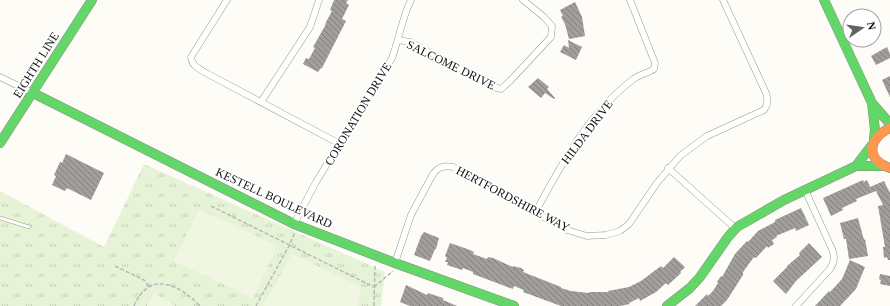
<svg xmlns="http://www.w3.org/2000/svg" width="890" height="306" font-family="Georgia,serif">
	<defs>
		<pattern id="park-tufts" width="24" height="20" patternUnits="userSpaceOnUse"><rect width="24" height="20" fill="#e7f3d7"/><path d="M3 7l-1-3M5 7V3M7 7l1-3M15 17l-1-3M17 17v-4M19 17l1-3" fill="none" stroke="#c5cfb8"/></pattern>
		<pattern id="building-back-hatch" width="6" height="6" patternUnits="userSpaceOnUse"><rect width="6" height="6" fill="#a19f9c"/><path d="M-1 5l2 2M0 0l6 6M5-1l2 2" fill="none" stroke="#82807e"/></pattern>
	</defs>
	<rect width="100%" height="100%" fill="#fdfcf7"/>
	<path fill="url(#park-tufts)" d="M144,164L385,272L381,306H0V191L104,247Z"/>
	<path fill="#f0f6e1" d="M199,209L277,246L253,298L174,261Z
		M292,254L361,287L357,306H263Z
		M154,293L175,306H176H147Z"/>
	<path fill="url(#building-back-hatch)" d="M334,0H348L346,3L349,5L342,19L346,21L322,68H321L318,72L303,64L306,58L309,59L315,48L313,47L325,26L326,22L332,11L330,10Z
		M575,2L582,17L585,36L569,39L565,24L561,17L563,16L560,10Z
		M568,40L582,47L576,60L560,52L564,45L569,48Z
		M887,47L890,54V58L876,65L871,56Z
		M890,76V97L882,80Z
		M538,78L549,87L547,89L555,98L554,99L545,93L541,98L528,87Z
		M66,154L104,173L91,200L67,188L65,191L52,185L56,176L54,175L60,162L62,163Z
		M863,180L864,182L867,180L870,187L884,181L890,193V260H888L887,257L884,258L883,247H885L878,206L883,205L876,191L856,199L857,201L842,208L843,210L831,216L823,198Z
		M801,208L809,225L796,231L795,228L776,236L777,237L772,240L774,244L768,248L767,246L756,258L754,257L743,272V275L727,300L721,306H695L707,294L708,296L713,291L718,283L717,282L721,276L722,277L735,254L747,241L748,242L758,231L775,222V220Z
		M858,218L864,240L865,239L868,256L849,259L846,239H844L840,223Z
		M424,232L439,238L436,249H435L430,261L414,255L421,236Z
		M450,243L470,250L474,252L473,254L487,259L488,257L493,258L513,267V266L521,268L524,270L523,272L561,287V288L571,291L589,293V292H609L608,291L629,287L641,281L661,266L663,268L674,257L685,267L680,272L681,273L668,285L666,283L656,292L640,301L639,298L629,303L630,304L620,306H561L523,292L524,290L514,286L513,289L473,274V272L463,268L462,270L447,265L448,262H445L447,258L445,256Z
		M809,243L822,257L796,281L786,294L773,281L787,267V266L800,255L799,253Z
		M850,260L865,267L856,289L840,306H815L829,291L830,292L842,279Z
		M880,274L890,276V286L880,284L881,280L879,279Z
		M406,285L427,295L428,293L443,298V300L457,306H410L400,302Z"/>
	<g fill="none" stroke-linecap="round" stroke-linejoin="round">
		<g stroke="#979795" stroke-width="4">
			<path id="lane" d="M0,218L29,227"/>
		</g>
		<g stroke="#979795" stroke-width="7">
			<path id="street" d="M227,0L191,57C192,66 198,68 206,73L340,144
				M398,40L410,42L475,76L493,87L501,89L510,81L551,37L552,26L544,17L523,0
				M0,77L33,93
				M261,102L310,27L319,0
				M668,168L736,229
				M535,213C562,163 589,112 635,78C641,74 648,73 654,69L655,63L630,0
				M294,224L316,182L392,58C399,39 402,18 411,0
				M395,263L411,215L433,174C438,167 444,165 453,167L567,230L587,236L606,235L620,231L629,224L657,183L680,156L707,136L764,110C768,105 768,99 766,93L723,0
				M796,306L830,269C835,262 835,256 832,249L805,190"/>
		</g>
		<g stroke="#8e8d8b" stroke-width="10">
			<path id="fast" d="M824,0L872,103L890,124
				M33,93L294,224L395,263L514,306
				M872,103L875,130L874,139
				M0,143L92,0
				M856,166H882
				M667,306L690,288L700,277L728,237L737,227L784,200L856,166L872,145"/>
		</g>
		<g stroke="#8e8d8b" stroke-width="10">
			<path id="slow" d="M890,128C868,138 865,160 890,168"/>
		</g>
		<path stroke="#b9b9b8" stroke-width="1.5" stroke-dasharray="4 2" stroke-linecap="butt" d="M211,206L374,287
			M115,266L144,280L149,286
			M374,287L393,271
			M134,306C149,270 179,284 200,306
			M256,306L289,246L295,232
			M374,306L375,264"/>
		<use href="#lane" stroke="#fffffe" stroke-width="3"/>
		<use href="#street" stroke="#fffffe" stroke-width="6"/>
		<use href="#fast" stroke="#63d668" stroke-width="9"/>
		<use href="#slow" stroke="#ff974d" stroke-width="9"/>
	</g>
	<g text-anchor="middle" stroke-width="4" stroke-linejoin="round" paint-order="stroke">
		<g font-size="12" fill="#111" stroke="#fff">
			<text transform="translate(36 65) rotate(-58)" y="4">EIGHTH LINE</text>
			<text transform="translate(451 65) rotate(26)" y="4">SALCOME DRIVE</text>
			<text transform="translate(358 114) rotate(-59)" y="4">CORONATION DRIVE</text>
			<text transform="translate(587 132) rotate(-53)" y="4">HILDA DRIVE</text>
			<text transform="translate(274 198) rotate(25)" y="4">KESTELL BOULEVARD</text>
			<text transform="translate(513 199) rotate(28)" y="4">HERTFORDSHIRE WAY</text>
		</g>
	</g>
	<g transform="translate(862 28) rotate(77)"><circle r="19" fill="#ffffff" stroke="#a0a0a0"/>
	<path d="M0-3L7 15L0 10L-7 15Z" fill="#646362"/>
	<text y="-6" font-size="11" font-weight="bold" text-anchor="middle" fill="#111111">N</text>
	</g>
</svg>
